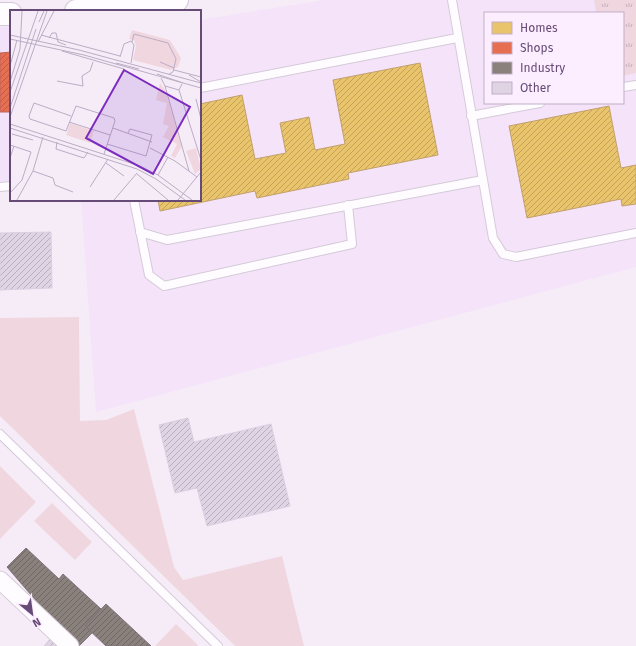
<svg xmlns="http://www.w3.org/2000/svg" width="636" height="646" font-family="'Fira Sans',sans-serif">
	<defs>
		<pattern id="park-tufts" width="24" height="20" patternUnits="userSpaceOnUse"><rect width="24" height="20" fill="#f0d7df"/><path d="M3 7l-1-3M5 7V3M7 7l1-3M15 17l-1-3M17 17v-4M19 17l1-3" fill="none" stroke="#c6b0ba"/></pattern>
		<pattern id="homes-hatch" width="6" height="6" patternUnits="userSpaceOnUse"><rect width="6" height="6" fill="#e9c46a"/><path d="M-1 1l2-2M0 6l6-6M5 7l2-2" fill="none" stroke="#c1a15c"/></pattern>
		<pattern id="shops-hatch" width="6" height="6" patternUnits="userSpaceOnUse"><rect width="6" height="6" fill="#e76f51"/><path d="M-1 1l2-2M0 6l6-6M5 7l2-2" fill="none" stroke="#bf5d48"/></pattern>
		<pattern id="industry-hatch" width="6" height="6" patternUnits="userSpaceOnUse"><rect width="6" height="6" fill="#8a817c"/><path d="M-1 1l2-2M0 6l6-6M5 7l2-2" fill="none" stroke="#6f6666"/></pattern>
		<pattern id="building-hatch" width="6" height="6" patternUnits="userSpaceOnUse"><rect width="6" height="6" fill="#dfd4e4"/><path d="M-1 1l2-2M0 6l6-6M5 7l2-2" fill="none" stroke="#b9aebe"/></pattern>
	</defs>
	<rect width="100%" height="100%" fill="#f6ecf8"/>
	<path fill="#f5e3f9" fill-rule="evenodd" d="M324,0H636V267L96,412L81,200H200V20ZM485,13H623V103H485Z"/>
	<path fill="#f2e3fb" d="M11,26V181L0,182V27Z"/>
	<path fill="#f0d7df" d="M79,317L80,421L106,420L134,409L174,567L183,580L282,556L304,646H235L0,416V318Z
		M0,466L36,502L0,539Z
		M52,503L92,542L75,560L34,521Z
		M176,624L198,645L197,646H155Z"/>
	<path fill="url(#park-tufts)" d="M594,0H636V73L623,76V13H596Z"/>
	<path fill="url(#homes-hatch)" stroke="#c2a06e" d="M420,63L438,155L348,173L349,179L257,198L255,191L160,211L158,200H200V104L242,95L255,159L286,153L280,123L309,117L315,150L345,144L333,80Z
		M609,106L621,168L636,165V204L622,206L621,199L527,218L509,126Z"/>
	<path fill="url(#shops-hatch)" stroke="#c0645c" d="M11,52V121V112H0V53Z"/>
	<path fill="url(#industry-hatch)" stroke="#7f717a" d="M26,548L59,579L63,574L101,609L85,626L92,633L79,646H75L7,567Z
		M106,604L151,646H106L85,626Z"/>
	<path fill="url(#building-hatch)" stroke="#dbcee1" d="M51,232L52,288L0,290V233Z
		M188,418L194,442L271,424L290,506L207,526L197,488L175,493L159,425Z
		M53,636L63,646H44Z"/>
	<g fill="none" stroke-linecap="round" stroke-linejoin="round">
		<g stroke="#d4cad8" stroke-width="10">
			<path id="lane" d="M452,0L493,238L503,254L516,257L636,233
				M623,87L636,85
				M200,88L457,38
				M471,116L540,103
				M0,187L11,186
				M134,200L149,275L164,286L352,244L348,205
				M140,232L167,240L483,180
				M0,434L218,646"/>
		</g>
		<g stroke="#d4cad8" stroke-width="19">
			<path id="street" d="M0,580L70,646"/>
		</g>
		<g stroke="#d3c8d8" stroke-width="24">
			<path id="secondary" d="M76,11L128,9L177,0
				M0,14H11"/>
		</g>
		<use href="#lane" stroke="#fefcfe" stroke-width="8"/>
		<use href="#street" stroke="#fefcfe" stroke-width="17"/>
		<use href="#secondary" stroke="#fefcfe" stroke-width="22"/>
	</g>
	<g transform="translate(10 10)">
		<rect width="191" height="191" fill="#f6ecf8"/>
		<path d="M150,73L155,80L172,136L165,148L161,146L167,134L153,127L159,116L153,114L157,93L146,90ZM186,138L191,159L185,164L176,141Z" fill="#f0d7df"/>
		<path d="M122,20L160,30L171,48L168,57L161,60L123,50L126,36L124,30L119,29ZM60,113L84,121L80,133L56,125Z" fill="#f0d7df"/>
		<path fill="none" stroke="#bcacc4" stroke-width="1" d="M29,12L34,1M0,25L69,40L191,73M31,25L110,46M39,28L42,23H46L48,32L56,35M0,29L74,45L191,78M28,32L44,1M122,32L124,24L158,33L166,49L163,62L159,64M52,41L114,59M110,47L114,34L121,31L124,35L121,53M150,52L164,58M106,53L129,59M0,56L7,30M164,60L191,67M147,64L173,73M179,65L191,72M151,68L155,76L169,80L172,74M47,71L73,76L72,66L80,61L83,52M0,72L10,39L12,1M155,76L179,161M169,80L191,150M0,82L28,1M186,89L191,109M0,98L26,19M61,106L24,93L19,106L20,109L56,121L66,96L104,108L105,111L94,144M0,107L37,1M59,112L100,125M0,114L130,156L148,165L182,190M0,118L127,159L146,169L175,190M103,118L142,132M2,124L23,130M47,132L46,139L74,148L78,142M97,134L136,146L142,125L120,119L118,123M0,135L21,142L12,170L0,183M140,138L165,151L187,167M0,148L4,136M96,153L114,166M23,161L43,168L45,175L63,182M127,164L158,190M148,165L158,147M80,177L98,149M7,190L23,161L33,127M104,190L127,163M168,190L191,162"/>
		<path fill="#7b2cbf" fill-opacity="0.15" stroke="#7b2cbf" stroke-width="2" d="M114,60L180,97L143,164L76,128Z"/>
		<rect width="191" height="191" fill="none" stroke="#664b77" stroke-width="2"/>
	</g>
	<rect x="484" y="12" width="140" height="92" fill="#fdeeff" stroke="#c1adc9"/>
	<rect x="492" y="22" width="20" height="12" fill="#e9c46a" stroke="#c1adc9"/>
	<text x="520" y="32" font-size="12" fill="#664b77">Homes</text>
	<rect x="492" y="42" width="20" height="12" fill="#e76f51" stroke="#c1adc9"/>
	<text x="520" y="52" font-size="12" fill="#664b77">Shops</text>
	<rect x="492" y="62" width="20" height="12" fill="#8a817c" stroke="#c1adc9"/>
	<text x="520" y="72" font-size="12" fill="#664b77">Industry</text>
	<rect x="492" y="82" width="20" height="12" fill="#dfd4e4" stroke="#c1adc9"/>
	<text x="520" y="92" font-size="12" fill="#664b77">Other</text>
	<g transform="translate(32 614) rotate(151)" stroke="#fdeeff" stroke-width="3" paint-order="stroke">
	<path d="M0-3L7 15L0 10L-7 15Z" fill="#664b77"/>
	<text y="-6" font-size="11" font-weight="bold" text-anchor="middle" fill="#664b77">N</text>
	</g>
</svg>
